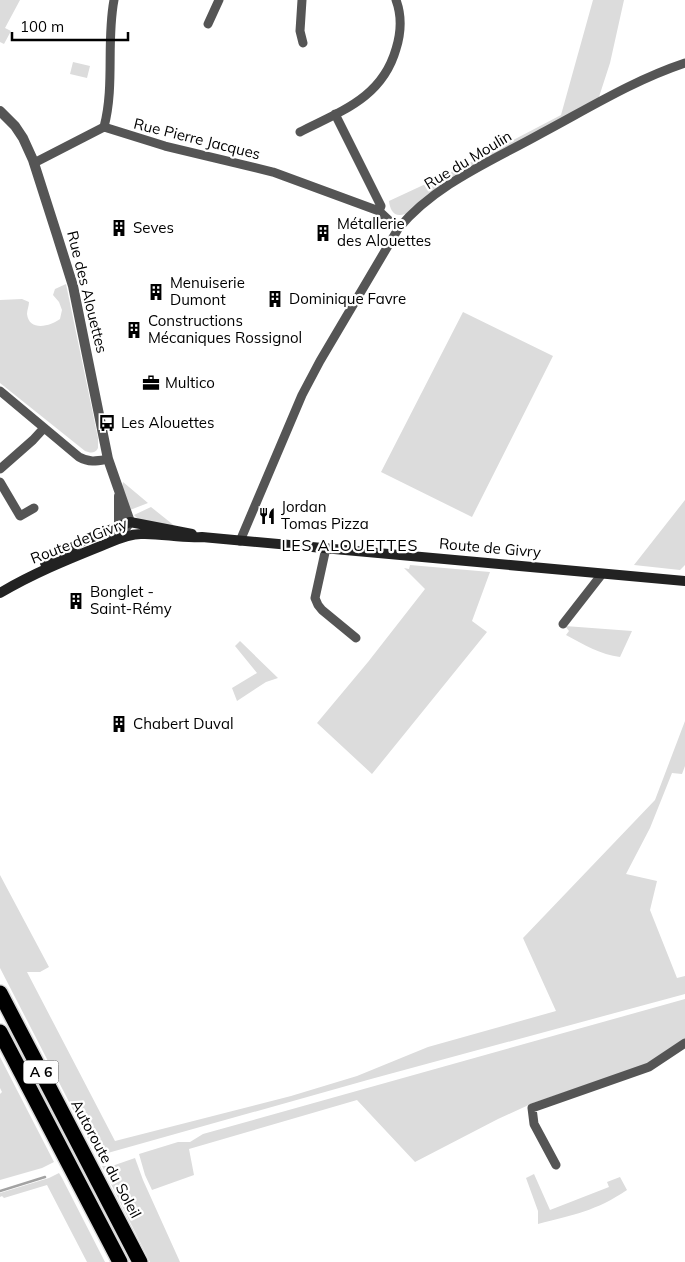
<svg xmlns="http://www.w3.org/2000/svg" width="685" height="1262" font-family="Mulish,sans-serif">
	<rect width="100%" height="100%" fill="#fff"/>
	<path fill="#dcdcdc" d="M0,0H20L5,28L11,31L4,44L0,42Z
		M593,0H624L610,63L598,100L405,214C394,218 390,210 389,201L460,168L561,115Z
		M73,62L90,66L87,78L70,74Z
		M66,284L98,438V448C95,454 90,453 85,451L0,383V300L22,299L29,302C29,306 27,310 27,314C29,332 51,326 60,319L62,310L59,302L53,295L55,289Z
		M463,312L553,356L472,517L381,472Z
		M123,482L148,503L130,510L122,487Z
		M685,500V565L680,570L634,565Z
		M151,507L176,527L138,519L134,515Z
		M410,565L490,572L472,621L487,632L372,774L317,723L368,662L425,589L404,568L409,569Z
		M565,626L632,631L620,657C601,655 583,644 566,635L569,631Z
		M240,641L278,678L266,682L237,701L232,688L257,673L235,646Z
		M685,721V766L682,774L672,773L650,828L626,874L657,881L650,910L677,978L685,976V994L371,1079L97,1156L0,968V875L49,967L40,972H27L115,1141L291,1096L357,1076L428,1047L556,1011L523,938L655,800Z
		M685,999V1039L648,1064L533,1103L498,1119L415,1162L357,1100L189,1149L194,1175L152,1190L145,1175L139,1154L178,1142H190L203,1134Z
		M0,1057L54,1162L42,1168L0,1180V1094L2,1092L0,1088Z
		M135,1158L143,1180L180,1262H150L102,1166H112Z
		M59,1173L62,1178L105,1262H87L47,1185L4,1198L2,1196L0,1197V1193L49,1178Z
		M534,1174L550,1210L609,1187L607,1182L620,1177L627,1190C596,1211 573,1215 538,1224V1211L526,1178Z"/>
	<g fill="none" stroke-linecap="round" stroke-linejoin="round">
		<path stroke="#a3a3a3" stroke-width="2.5" d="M0,1191L45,1177"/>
		<g stroke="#dbdbdb" stroke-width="18">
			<path id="motorway" d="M0,993L140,1262
				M0,1032L120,1262"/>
		</g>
		<path stroke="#555" stroke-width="9" d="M302,0L300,31L303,43
			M208,24L219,0
			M335,114L381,206L379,211
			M104,127L165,146L273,172L379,211L398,229
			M104,127C115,85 106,42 114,0
			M300,132C341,111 382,98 396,49C401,33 402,16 396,0
			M34,163L104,127
			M0,391L79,457C90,463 97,461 108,459
			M0,469L33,440L44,428
			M0,482L20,516L34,508
			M240,541L302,395L320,361L398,229C435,184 492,161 542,133C589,108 634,80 685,63
			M326,548L315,598L318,605L322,610L356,638
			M563,624L602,574
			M556,1165L534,1124L532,1108L649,1067L685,1043"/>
		<path stroke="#555" stroke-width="10" d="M0,111L15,126L23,138L33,160L57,235L73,286L108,459L130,522L121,534L112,538
			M119,496V526L125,532"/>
		<path stroke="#222" stroke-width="10" d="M45,563L85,540L130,522L192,534
			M0,593C32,574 66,560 101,546C114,541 127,534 141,534C162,533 181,539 202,537L685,581"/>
		<use href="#motorway" stroke="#000" stroke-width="15"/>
	</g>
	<defs>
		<g id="building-bare" transform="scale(1.35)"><path d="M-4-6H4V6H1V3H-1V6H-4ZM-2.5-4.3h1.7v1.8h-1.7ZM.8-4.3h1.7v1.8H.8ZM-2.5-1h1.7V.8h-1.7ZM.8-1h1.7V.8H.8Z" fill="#000" stroke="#fff" stroke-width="2.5" paint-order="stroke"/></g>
		<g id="office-bare" transform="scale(1.35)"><path d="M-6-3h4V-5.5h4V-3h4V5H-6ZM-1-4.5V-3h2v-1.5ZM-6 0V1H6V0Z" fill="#000" stroke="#fff" stroke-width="2.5" paint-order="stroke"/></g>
		<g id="bus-bare" transform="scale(1.35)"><path d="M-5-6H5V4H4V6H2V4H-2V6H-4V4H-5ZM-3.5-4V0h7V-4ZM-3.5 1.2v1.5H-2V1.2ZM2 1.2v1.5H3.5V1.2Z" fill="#000" stroke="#fff" stroke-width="2.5" paint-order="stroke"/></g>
		<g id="restaurant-bare" transform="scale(1.35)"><path d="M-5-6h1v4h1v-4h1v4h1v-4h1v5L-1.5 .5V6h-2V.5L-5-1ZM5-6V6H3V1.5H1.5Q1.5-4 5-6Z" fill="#000" stroke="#fff" stroke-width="2.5" paint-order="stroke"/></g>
	</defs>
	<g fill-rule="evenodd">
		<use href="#building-bare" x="119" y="228"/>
		<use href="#building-bare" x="323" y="233"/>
		<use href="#building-bare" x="156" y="292"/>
		<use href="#building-bare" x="275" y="299"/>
		<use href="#building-bare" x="134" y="330"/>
		<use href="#office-bare" x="151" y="383"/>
		<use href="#bus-bare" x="107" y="423"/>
		<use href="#restaurant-bare" x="267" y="516"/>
		<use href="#building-bare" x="76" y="601"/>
		<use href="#building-bare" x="119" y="724"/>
	</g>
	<g text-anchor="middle" stroke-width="4.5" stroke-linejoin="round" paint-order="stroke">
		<rect fill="#fff" stroke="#4c4c4c" stroke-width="1" x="23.5" y="1060.5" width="35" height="23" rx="4"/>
		<g font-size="14" font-weight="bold" fill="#000">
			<text x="41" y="1077">A 6</text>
		</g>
		<g font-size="15" fill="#000" stroke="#fff">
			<text transform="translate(197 139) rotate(14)" y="5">Rue Pierre Jacques</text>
			<text transform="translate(468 160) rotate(-31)" y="5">Rue du Moulin</text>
			<text transform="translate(87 292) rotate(76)" y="5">Rue des Alouettes</text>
			<text transform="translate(79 541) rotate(-21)" y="5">Route de Givry</text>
			<text transform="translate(490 548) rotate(5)" y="5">Route de Givry</text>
			<text transform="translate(106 1159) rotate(62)" y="5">Autoroute du Soleil</text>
		</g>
		<g font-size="15" fill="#000" stroke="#fff" text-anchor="start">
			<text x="337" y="229">Métallerie<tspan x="337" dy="17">des Alouettes</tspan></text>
			<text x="133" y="233">Seves</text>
			<text x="170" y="288">Menuiserie<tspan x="170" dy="17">Dumont</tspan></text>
			<text x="289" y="304">Dominique Favre</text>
			<text x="148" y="326">Constructions<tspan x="148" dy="17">Mécaniques Rossignol</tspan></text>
			<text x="165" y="388">Multico</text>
			<text x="121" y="428">Les Alouettes</text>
			<text x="281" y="512">Jordan<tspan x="281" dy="17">Tomas Pizza</tspan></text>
			<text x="90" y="597">Bonglet -<tspan x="90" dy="17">Saint-Rémy</tspan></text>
			<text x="133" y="729">Chabert Duval</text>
		</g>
		<g font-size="16" letter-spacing="1" fill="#000" stroke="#fff">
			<text x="350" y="551">LES ALOUETTES</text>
		</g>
	</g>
	<path d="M12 32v8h116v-8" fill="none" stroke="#000000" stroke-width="2.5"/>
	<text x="20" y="32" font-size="15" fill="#000000" stroke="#ffffff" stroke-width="4" paint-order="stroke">100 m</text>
</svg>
